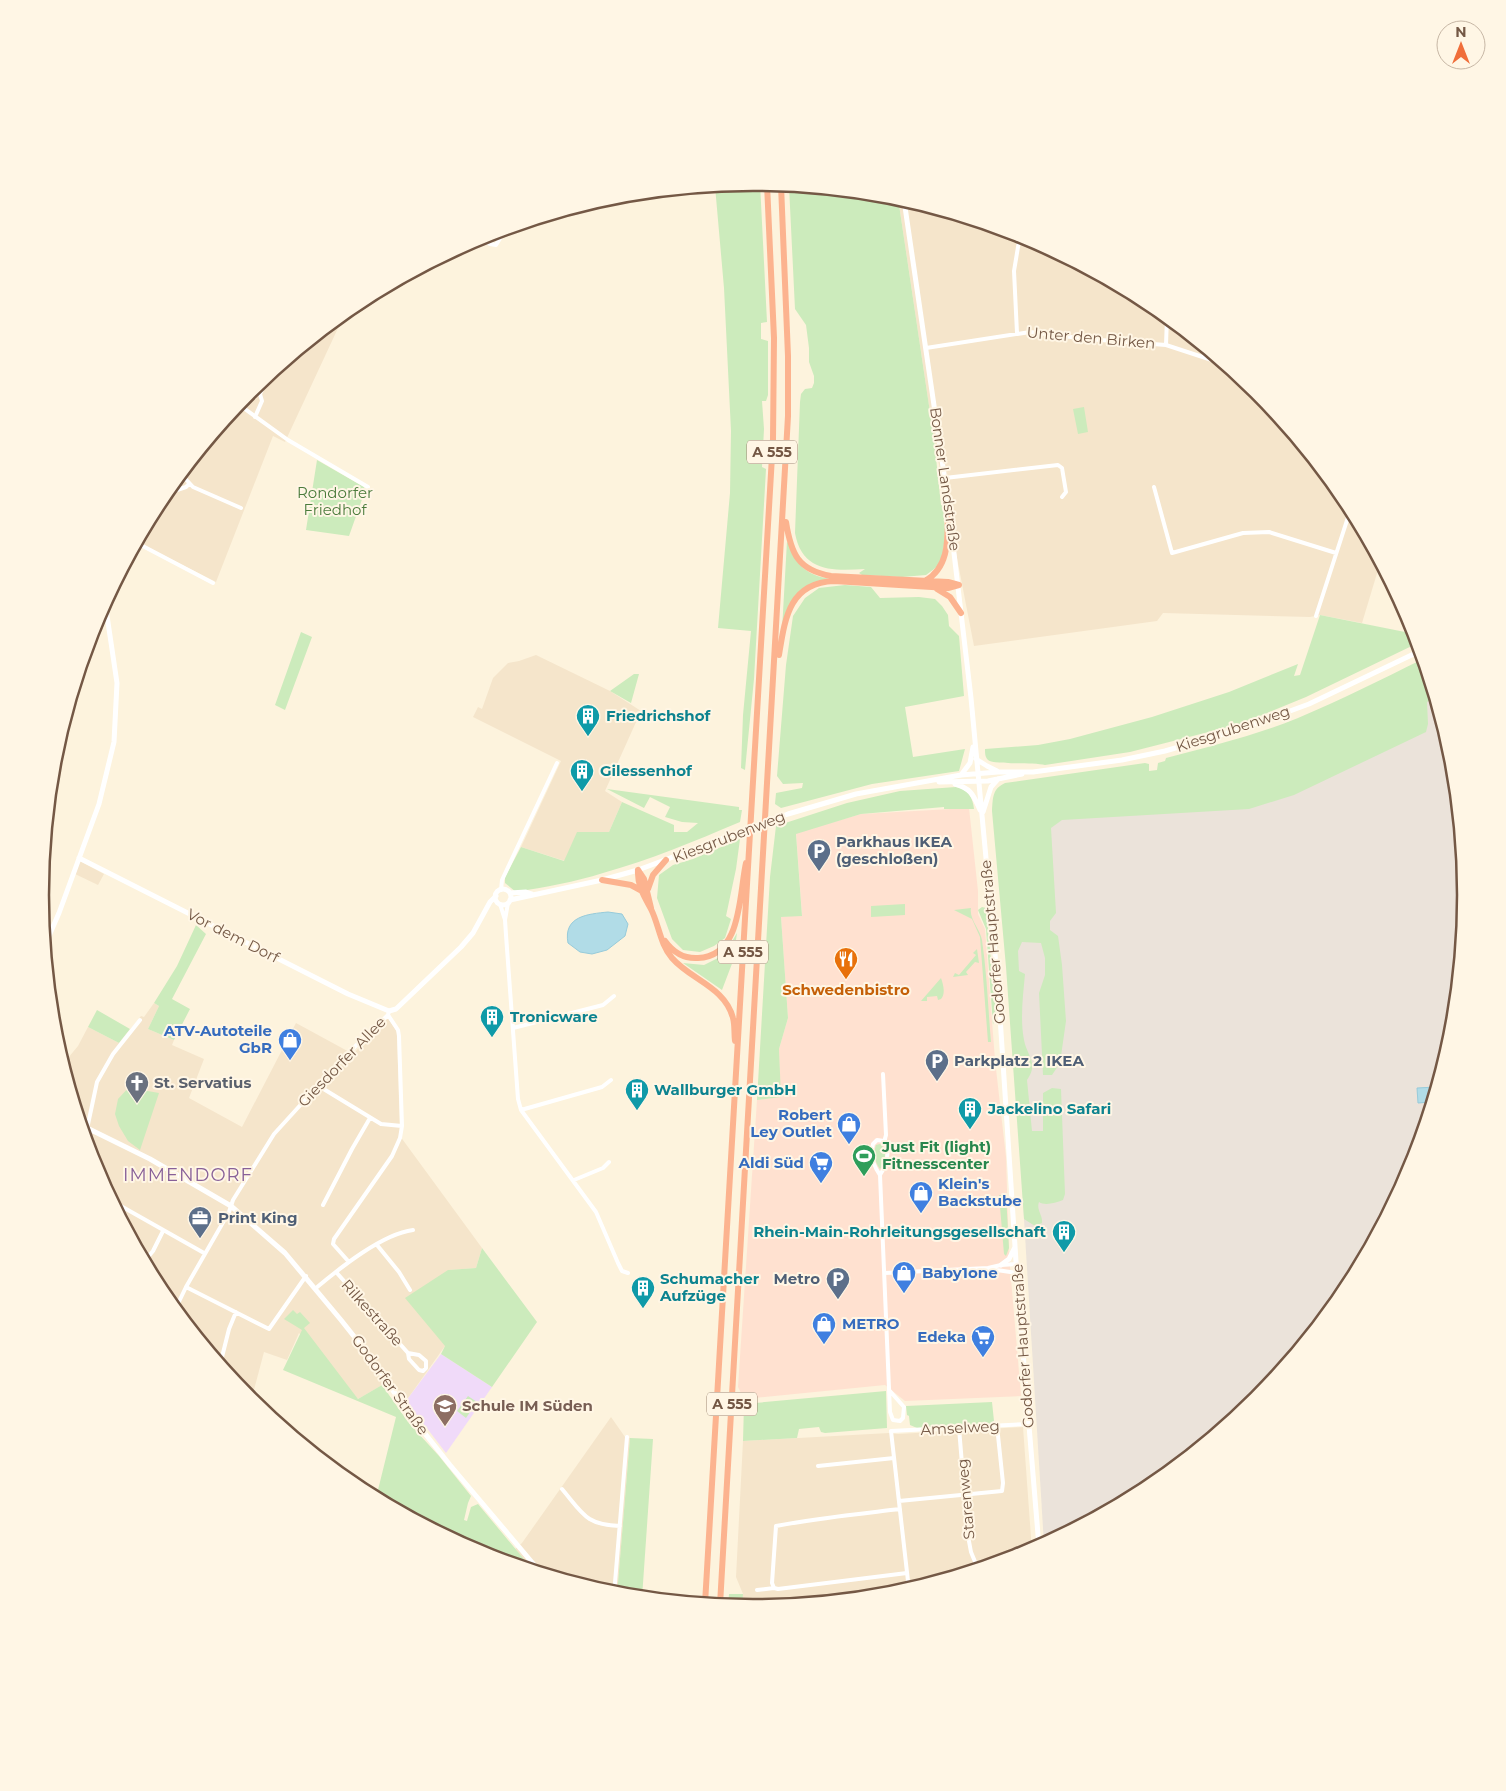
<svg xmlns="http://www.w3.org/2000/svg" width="1506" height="1791" font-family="Montserrat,sans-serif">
	<rect width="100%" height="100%" fill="#fdf3dd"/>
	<path fill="#f5e5cb" d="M898,198L1026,237L1149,303L1257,392L1346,500L1384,570H1378L1362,623L1320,615L1310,617L1163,613L1157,621L974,646L934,439Z
		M345,313L285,442L273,436L216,582L137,542L160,499L249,391Z
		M536,655L610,691L641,711L605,791L622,802L609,832L565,861L521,847L561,761L473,717L478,707L482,709L493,678L508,663L519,661Z
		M80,861L104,874L98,885L75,874Z
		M154,1003L159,1006L148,1029L174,1040L172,1045L204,1059L189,1098L242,1127L296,1023L353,1054L388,1018L397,1032L400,1136L482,1248L476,1268L448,1270L445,1346L406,1401L391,1380L358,1399L299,1333L287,1360L264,1352L251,1401L160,1291L94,1168L63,1064L78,1046L88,1027L119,1043L141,1016L144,1017Z
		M611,1417L625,1437L630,1438L617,1595L533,1570L515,1549L522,1543Z
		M1023,1427L1032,1551L1026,1554L892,1595L753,1608L742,1607L743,1594L736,1577L743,1441L889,1433L898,1434Z"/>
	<path fill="#ffe1d0" d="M969,808L978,891V914L985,929L995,1060L1006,1157L1009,1255L1021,1396L905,1401L885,1385L744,1399L738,1387L757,1100L780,1097L779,1049L788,1018L781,917L802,915L796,833L861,814Z"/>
	<path fill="#ebe3da" d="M1431,687L1452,757L1466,896L1452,1035L1412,1169L1346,1292L1257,1400L1149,1488L1044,1544L1024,1219L1006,821Z"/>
	<path fill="#f0daf9" d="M441,1354L492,1387L446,1453L406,1401Z"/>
	<path fill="#ccebbc" d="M753,183H760L767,322L761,323V339L768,341V395L766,401H762L764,429L762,467L766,469L754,679L745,770L741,768L743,715L751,631L718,628L730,493L731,431L724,288L715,186Z
		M789,186L898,198L934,439L941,505L943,506L945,532L943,555L938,566L926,575L902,577L862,575L859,573L865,569C832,571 802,572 795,533L800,402L801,394L805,389L812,388L814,383V376L809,362V348L806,325L795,309Z
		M1084,407L1088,432L1078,434L1073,409Z
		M317,460L364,487L365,491L349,536L306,530Z
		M787,541C798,565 803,574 830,579L818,581L792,602L782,630Z
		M845,585L871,587L880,598L919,597L935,599L942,606L948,615L949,626L959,636L964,696L905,707L913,757L965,749L959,771L872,784L781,808L775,804L776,793L802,788L803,783L783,784L777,776L786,665L793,616L805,598L819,588Z
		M1320,615L1415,634L1418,643L1306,697L1240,724L1130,752L1045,765C1033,762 994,765 988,760C985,757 985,753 985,749L1038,745L1070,739L1152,717L1229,692L1298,664L1294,676L1300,675Z
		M301,632L312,637L285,710L275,705Z
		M1423,659L1434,698L1427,702L1428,724L1426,732L1294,795L1249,809L1062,820L1051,828L1056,913L1050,921V930L1058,936L1062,965L1066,1021L1060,1063L1052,1075H1043L1039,993L1045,975V958L1041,943L1022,942L1018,951L1019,971L1025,974C1023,996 1020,1019 1024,1040C1027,1056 1039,1063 1027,1080L1032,1131H1043V1093L1052,1088L1061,1089L1065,1194L1063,1200C1055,1203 1045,1206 1039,1202C1036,1210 1043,1215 1042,1223L1035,1226L1024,1219L1006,967L992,811C993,798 992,789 1005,783L1145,763L1149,764V771L1157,770L1158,763L1165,761L1166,758C1211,746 1256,735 1298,718C1341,700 1382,679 1423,659Z
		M634,674H639L631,703L610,691Z
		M956,787C968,789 973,798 974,809H944V807L861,814L796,834L802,916L781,917L788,1018L779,1049L781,1097L757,1100L770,877L776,826L847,803L900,791Z
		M607,789L739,807V810H742L740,822C695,841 650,860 603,873C575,882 545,887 516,892L505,883V877L521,847L564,861L577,832H609L622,802L674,825V832H687L698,823L682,822L665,817L670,807L650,797L644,808Z
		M740,839L736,869L726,916L731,919L725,938L714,946L700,952L683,950L672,939L657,898L659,875L673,865L693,859Z
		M905,904V915L871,917V906Z
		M982,907L986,908L996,1011L993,1025L986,929L978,910Z
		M971,908C969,919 980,929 982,940C987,974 988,1008 991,1042H988L980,937L972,919L954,910Z
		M196,925L206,934L172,999L190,1009L174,1040L148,1029L159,1006L154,1003L177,966Z
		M737,933L733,961L722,990L683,963L704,965L724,955Z
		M977,949L979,963L975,962L966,972L968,975L953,977L955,973L959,975L976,955L973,953Z
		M941,978C943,984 946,993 941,999L938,1000L937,996L927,997V1001H921Z
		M97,1010L130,1029L119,1043L88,1027Z
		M131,1085L142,1090L159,1093L140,1150L128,1141L119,1126L115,1114L118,1099Z
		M880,1144C888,1149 885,1163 880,1169C875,1163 873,1153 876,1145Z
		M999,1195H1006L1009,1248L1006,1256L1004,1254Z
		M482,1248L537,1322L492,1387L441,1354L445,1346L405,1298L448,1270L476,1268Z
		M293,1310L297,1314L300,1312L310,1323L304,1328L358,1399L382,1385L408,1422L439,1456L471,1496L468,1503L464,1520L467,1521L471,1507L478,1504L533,1570L480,1554L376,1498L396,1417L283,1370L302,1330L284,1319Z
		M886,1391L887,1428L825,1433L821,1432L819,1427L799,1429L797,1438L743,1441L744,1404Z
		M468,1396L477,1402L466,1418L457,1411Z
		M992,1402L994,1421L990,1424L917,1428L910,1425L909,1416L907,1415L906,1406Z
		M630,1438L653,1439L642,1598L617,1595Z
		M729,1594H743L742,1607L728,1606Z"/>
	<path fill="#b1dce7" stroke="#97cbda" d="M608,912L622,914L628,924L625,936L607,950L592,954L580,952L568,943C563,916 588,914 608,912Z
		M1436,1087L1432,1102L1418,1103L1417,1088Z"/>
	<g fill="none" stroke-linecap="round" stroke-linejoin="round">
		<path stroke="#fff" stroke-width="4" d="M478,238L490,244L496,245L506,229
			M1017,333L1014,271L1020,235
			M1166,345L1167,317
			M926,348L1030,332L1087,339L1166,345L1224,364
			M271,373H274L276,369
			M238,404L288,440L368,487
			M255,417L262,401L260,394L269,375
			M217,430L219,432
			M181,474L193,487L241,508
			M945,478L1058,465L1062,468L1066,492L1062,497
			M1154,487L1172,553L1243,533L1269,532L1336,553
			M165,494L186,487L189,484
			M137,543L213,583
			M1316,616L1351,508
			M501,890L502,880L557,763
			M500,904L505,920L506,935L518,1099L521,1110L596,1212L618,1263L622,1271L628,1273
			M505,920L508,903
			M513,1028L603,1005L614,996
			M317,1085L381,1124L402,1126
			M521,1110L602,1087L611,1080
			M87,1129L97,1082L113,1054L140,1020
			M884,1141L877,1140L873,1144C870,1156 873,1165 880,1175L890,1412L893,1420L900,1421L903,1418L904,1407L889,1390
			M880,1175C886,1166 889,1158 887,1147C885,1142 884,1141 886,1135L883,1074
			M574,1180L603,1168L609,1162
			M112,1201L204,1253
			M323,1205L352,1149L370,1118
			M377,1245L399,1272L410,1290
			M144,1262L153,1251L163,1231
			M349,1262L333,1244L334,1239L392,1156L400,1138L402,1126L399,1036L398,1030L388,1015
			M990,1269L1017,1273
			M336,1272L408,1353L409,1359L419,1370L423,1371L426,1368V1361L419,1355L408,1353
			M885,1273L988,1268L1001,1265L1017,1264
			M186,1287L269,1329L306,1276
			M316,1288C340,1268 382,1234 413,1230
			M175,1310L186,1287L229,1212L233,1200L274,1134L345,1056L388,1015L389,1011
			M220,1365L229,1329L236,1312
			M959,1428L968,1536L971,1552L978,1569
			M818,1466L894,1458
			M562,1489C583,1514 586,1525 620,1526
			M899,1501L1002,1491L1003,1483L997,1426
			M774,1588L772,1583L776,1526C817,1518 858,1514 900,1509
			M757,1590L774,1588L778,1589L907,1573
			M909,1590L891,1431L1028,1424
			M614,1595L627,1437"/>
		<path stroke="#fff" stroke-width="5" d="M904,200L949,508
			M950,519L971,698L998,986L1018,1292L1039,1547
			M976,759L987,766L997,771
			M1033,772L1122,760L1165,751L1241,729L1309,704L1420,651
			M961,775L970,763L973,747
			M939,782L988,781L1022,774
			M955,784C972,789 973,795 980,810
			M983,812L991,787L998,779
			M79,858L348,994L389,1011L396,1009L461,947L473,933L490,902L496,896
			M495 897a8 8 0 1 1 16 0a8 8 0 1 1-16 0Z
			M510,893L526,892L532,894
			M510,900L602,880L638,870L788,814L856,794L961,775L998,772H1034
			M45,945L59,913L99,804L114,742L117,683L105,602
			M81,1125L150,1159L231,1206L285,1253L341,1320L368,1354L407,1411L450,1465L541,1573
			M1001,1265L1009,1259L1015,1247"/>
		<path stroke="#fcb38f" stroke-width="6" d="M786,522C791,554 798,570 831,576L948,582L959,585
			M925,581C952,566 947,533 948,506
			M937,589L950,597L961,613
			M779,655C785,618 789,583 834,581L948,588L959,585
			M638,870C637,885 644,896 651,909C659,925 660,944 672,958C691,980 725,987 733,1018C735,1025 734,1033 735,1041
			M638,870L644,879L651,908
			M602,880L631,885L642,891
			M648,889L653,875L666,860
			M665,941C673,952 684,959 698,958C742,957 739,894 746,863
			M705,1604L773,439L774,338L767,184
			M720,1605L788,416V356L781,185"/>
	</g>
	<defs>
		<g id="building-pin" transform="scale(1.25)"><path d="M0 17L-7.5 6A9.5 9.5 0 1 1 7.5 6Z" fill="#0f9aa8" stroke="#fff6e5"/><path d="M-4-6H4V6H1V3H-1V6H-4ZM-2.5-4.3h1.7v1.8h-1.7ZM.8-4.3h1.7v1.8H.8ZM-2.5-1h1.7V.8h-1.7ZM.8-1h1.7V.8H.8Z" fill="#fff"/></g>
		<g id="parking-pin" transform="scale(1.25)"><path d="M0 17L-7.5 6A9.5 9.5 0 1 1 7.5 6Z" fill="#5c6f8a" stroke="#fff6e5"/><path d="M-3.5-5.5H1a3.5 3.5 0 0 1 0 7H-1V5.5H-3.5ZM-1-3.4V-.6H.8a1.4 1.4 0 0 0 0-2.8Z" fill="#fff"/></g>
		<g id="restaurant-pin" transform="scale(1.25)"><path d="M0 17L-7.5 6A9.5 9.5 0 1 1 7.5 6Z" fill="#e8710a" stroke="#fff6e5"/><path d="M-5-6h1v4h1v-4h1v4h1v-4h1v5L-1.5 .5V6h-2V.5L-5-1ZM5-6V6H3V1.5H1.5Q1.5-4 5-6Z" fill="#fff"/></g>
		<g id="shop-pin" transform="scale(1.25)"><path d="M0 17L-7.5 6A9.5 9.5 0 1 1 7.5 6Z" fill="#3f7fe0" stroke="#fff6e5"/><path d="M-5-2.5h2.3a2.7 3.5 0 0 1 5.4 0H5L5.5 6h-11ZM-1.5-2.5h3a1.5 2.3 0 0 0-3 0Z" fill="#fff"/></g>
		<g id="church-pin" transform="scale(1.25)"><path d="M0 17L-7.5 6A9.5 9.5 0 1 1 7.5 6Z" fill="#6b7280" stroke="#fff6e5"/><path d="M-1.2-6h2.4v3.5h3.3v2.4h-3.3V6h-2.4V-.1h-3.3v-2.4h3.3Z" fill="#fff"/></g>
		<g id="stadium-pin" transform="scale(1.25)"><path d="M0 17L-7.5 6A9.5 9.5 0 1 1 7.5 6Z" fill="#2e9e5b" stroke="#fff6e5"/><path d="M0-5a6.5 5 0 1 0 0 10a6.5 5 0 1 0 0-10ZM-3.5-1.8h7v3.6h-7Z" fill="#fff"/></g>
		<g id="supermarket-pin" transform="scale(1.25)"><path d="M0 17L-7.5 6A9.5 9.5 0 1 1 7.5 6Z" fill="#3f7fe0" stroke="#fff6e5"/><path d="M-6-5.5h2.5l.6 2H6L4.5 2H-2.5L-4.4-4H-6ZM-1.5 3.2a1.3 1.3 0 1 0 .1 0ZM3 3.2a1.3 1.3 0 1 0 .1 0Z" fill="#fff"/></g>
		<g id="office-pin" transform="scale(1.25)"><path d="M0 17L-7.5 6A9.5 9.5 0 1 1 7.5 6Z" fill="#5c6f8a" stroke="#fff6e5"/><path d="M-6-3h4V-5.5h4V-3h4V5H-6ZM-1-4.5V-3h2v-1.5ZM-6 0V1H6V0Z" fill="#fff"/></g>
		<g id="school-pin" transform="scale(1.25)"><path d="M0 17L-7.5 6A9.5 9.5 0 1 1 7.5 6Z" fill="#8d6e63" stroke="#fff6e5"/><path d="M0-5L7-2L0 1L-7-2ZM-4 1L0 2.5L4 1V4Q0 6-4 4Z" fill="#fff"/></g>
	</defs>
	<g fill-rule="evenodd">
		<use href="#building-pin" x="588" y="716"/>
		<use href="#building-pin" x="582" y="771"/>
		<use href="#parking-pin" x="819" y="851"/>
		<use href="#restaurant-pin" x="846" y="959"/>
		<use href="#building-pin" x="492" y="1017"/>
		<use href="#shop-pin" x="290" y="1040"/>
		<use href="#parking-pin" x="937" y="1061"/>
		<use href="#church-pin" x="137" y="1083"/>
		<use href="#building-pin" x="637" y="1090"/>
		<use href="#building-pin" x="970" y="1109"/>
		<use href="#shop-pin" x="849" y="1124"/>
		<use href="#stadium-pin" x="864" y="1156"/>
		<use href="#supermarket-pin" x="821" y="1163"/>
		<use href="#shop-pin" x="921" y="1193"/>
		<use href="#office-pin" x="200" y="1218"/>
		<use href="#building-pin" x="1064" y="1232"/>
		<use href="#shop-pin" x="904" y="1273"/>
		<use href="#parking-pin" x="838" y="1279"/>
		<use href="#building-pin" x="643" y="1288"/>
		<use href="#shop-pin" x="824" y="1324"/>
		<use href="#supermarket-pin" x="983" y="1337"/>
		<use href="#school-pin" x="445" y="1406"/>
	</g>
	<g text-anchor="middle" stroke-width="4" stroke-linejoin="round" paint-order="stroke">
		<g fill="#fff6e5" stroke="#9e8775" stroke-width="1">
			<rect x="747" y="440.5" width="50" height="23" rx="4"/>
			<rect x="718" y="940.5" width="50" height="23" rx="4"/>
			<rect x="707" y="1392.5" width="50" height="23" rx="4"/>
		</g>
		<g font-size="14" font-weight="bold" fill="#745845">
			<text x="772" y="457">A 555</text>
			<text x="743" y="957">A 555</text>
			<text x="732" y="1409">A 555</text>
		</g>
		<g font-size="15" fill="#745845" stroke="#fff6e5">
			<text transform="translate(1091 338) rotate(5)" y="5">Unter den Birken</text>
			<text transform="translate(945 479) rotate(82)" y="5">Bonner Landstraße</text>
			<text transform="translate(1233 729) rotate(-18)" y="5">Kiesgrubenweg</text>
			<text transform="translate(729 837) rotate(-21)" y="5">Kiesgrubenweg</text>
			<text transform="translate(233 936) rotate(27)" y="5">Vor dem Dorf</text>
			<text transform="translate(993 942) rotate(-95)" y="5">Godorfer Hauptstraße</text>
			<text transform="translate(342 1062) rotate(-46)" y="5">Giesdorfer Allee</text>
			<text transform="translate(372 1313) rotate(48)" y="5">Rilkestraße</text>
			<text transform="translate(1023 1346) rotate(-94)" y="5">Godorfer Hauptstraße</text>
			<text transform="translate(390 1385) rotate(54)" y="5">Godorfer Straße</text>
			<text transform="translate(960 1428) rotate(-3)" y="5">Amselweg</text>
			<text transform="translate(966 1499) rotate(-95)" y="5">Starenweg</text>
		</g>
		<g font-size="15" fill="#4b7b3c" stroke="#fff6e5">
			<text x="335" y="498">Rondorfer<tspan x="335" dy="17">Friedhof</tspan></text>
		</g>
		<g font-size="15" font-weight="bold" fill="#0d838f" stroke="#fff6e5" text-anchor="start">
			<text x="606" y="721">Friedrichshof</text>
			<text x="600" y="776">Gilessenhof</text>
			<text x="510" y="1022">Tronicware</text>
			<text x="654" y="1095">Wallburger GmbH</text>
			<text x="988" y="1114">Jackelino Safari</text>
			<text x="1046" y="1237" text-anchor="end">Rhein-Main-Rohrleitungsgesellschaft</text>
			<text x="660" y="1284">Schumacher<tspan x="660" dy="17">Aufzüge</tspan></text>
		</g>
		<g font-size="15" font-weight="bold" fill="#4e5e75" stroke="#fff6e5" text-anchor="start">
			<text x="836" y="847">Parkhaus IKEA<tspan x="836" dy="17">(geschloßen)</tspan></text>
			<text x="954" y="1066">Parkplatz 2 IKEA</text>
			<text x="218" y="1223">Print King</text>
			<text x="820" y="1284" text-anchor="end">Metro</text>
		</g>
		<g font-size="15" font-weight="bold" fill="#c56008" stroke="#fff6e5">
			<text x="846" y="995">Schwedenbistro</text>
		</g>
		<g font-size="15" font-weight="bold" fill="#366cbe" stroke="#fff6e5" text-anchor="end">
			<text x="272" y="1036">ATV-Autoteile<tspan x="272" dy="17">GbR</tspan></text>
			<text x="832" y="1120">Robert<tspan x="832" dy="17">Ley Outlet</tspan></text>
			<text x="804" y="1168">Aldi Süd</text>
			<text x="938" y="1189" text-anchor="start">Klein's<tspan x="938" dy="17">Backstube</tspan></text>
			<text x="922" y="1278" text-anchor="start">Baby1one</text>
			<text x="842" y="1329" text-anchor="start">METRO</text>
			<text x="966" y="1342">Edeka</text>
		</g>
		<g font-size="15" font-weight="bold" fill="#5b616d" stroke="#fff6e5" text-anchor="start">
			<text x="154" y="1088">St. Servatius</text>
		</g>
		<g font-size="15" font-weight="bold" fill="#27864d" stroke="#fff6e5" text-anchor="start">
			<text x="882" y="1152">Just Fit (light)<tspan x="882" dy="17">Fitnesscenter</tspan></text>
		</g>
		<g font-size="15" font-weight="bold" fill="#785e54" stroke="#fff6e5" text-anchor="start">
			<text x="462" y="1411">Schule IM Süden</text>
		</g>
		<g font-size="18" letter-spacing="1" fill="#886098" stroke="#fff6e5">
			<text x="188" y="1181">IMMENDORF</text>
		</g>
	</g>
	<path d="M0 0H1506V1791H0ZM49 895a704 704 0 1 1 1408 0a704 704 0 1 1-1408 0Z" fill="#fff6e5" fill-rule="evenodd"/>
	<path fill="none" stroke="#745845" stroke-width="2.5" d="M49 895a704 704 0 1 1 1408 0a704 704 0 1 1-1408 0Z"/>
	<g transform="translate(1461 45)"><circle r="24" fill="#fff6e5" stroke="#c7b7a5"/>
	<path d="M0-4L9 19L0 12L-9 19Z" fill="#f06e3a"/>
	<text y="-8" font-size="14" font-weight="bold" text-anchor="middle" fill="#745845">N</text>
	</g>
</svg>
